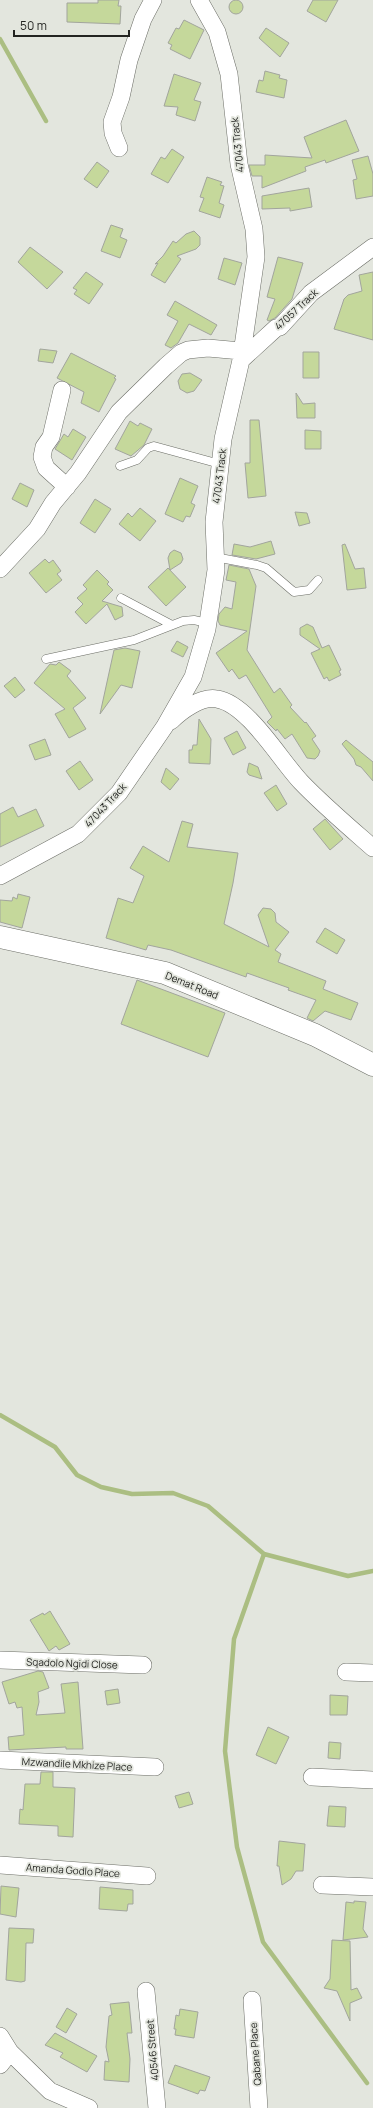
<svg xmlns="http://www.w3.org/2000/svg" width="373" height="2108" font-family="Manrope,sans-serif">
	<rect width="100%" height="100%" fill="#e3e6de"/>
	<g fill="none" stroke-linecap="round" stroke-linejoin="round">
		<path stroke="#abbe82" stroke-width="4.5" d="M0,39L46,121
			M0,1415L55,1447L77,1475L101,1487L132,1494L173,1493L208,1506L264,1554L348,1576L373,1571
			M264,1554L234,1639L225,1751L237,1847L263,1942L367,2083"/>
	</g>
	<path fill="#c5d89b" stroke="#a2a59d" d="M98,0H119L118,6H121L120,24L67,22V3H98Z
		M313,0H338L326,22L307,11Z
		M229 7a7 7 0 1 1 14 0a7 7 0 1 1-14 0Z
		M184,20L204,30L190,59L170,49L172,45L168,43L176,28L179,29Z
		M266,28L289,43L280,57L259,38Z
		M265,71L280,75L279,78L287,80L284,98L256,92L259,80L263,81Z
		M174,74L201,83L194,100L201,102L195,121L176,115L178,107L164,106Z
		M346,120L359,151L326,163L325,160L305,167L306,171L262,188V176H252L249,165H265V155L312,158L304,137Z
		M172,149L184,157L168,183L151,174L161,157L165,159Z
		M368,156L373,174V196L356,199L353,180L357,179L352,160Z
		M97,162L109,171L97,188L84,179Z
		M207,177L222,182L220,185L224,186L219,203L224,205L220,218L199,211L204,198L200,197Z
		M309,188L312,207L290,211V208L262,209V196Z
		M111,225L123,229L120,237L127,240L120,258L101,251Z
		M194,231L200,237V245L196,249L177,256L181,259L165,283L151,275L158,263L155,264L163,256L173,241L176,243L186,234Z
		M30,247L63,272L47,289L18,262Z
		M278,257L303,263L292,299L275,318L269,321L267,320L275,299L267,297Z
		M224,258L242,263L235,285L218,279Z
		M86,272L103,284L89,304L74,294L77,290L73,288Z
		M373,272V340L334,329L344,299L348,295L362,291L359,275Z
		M175,301L217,325L211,335L189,324L178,343L171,348L165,345L178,321L167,315Z
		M40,349L57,351L53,363L38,361Z
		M303,352H319V378H303Z
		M71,353L116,376L114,378L116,379L99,412L81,403L84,392L57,378Z
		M190,373L202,380L194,391L187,393L180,389L178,381L182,374Z
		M296,393L303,404L315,403V418H297Z
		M250,420H259L266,496L248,498L245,463H250Z
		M130,421L138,426L140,423L152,429L144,445L131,456L115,449Z
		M73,429L86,437L72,460L55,449L64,434L68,437Z
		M305,430L321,431V449H305Z
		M180,478L198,486L191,503L195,505L190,517L186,516L183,522L165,514Z
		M20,483L34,490L27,507L12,499Z
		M95,499L111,509L95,533L80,523Z
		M140,508L156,521L140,541L119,524L128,513L132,517Z
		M295,512L307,513L310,523L299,526Z
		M271,541L275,554L256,559L232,555L234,544L250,547Z
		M345,544L355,569L364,568L366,588L347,590L342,545Z
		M174,550L181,553L183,559L181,563L170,570L168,558L170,553Z
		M45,559L49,563L53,560L61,571L57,574L62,580L46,593L29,573Z
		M229,565L249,569L256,586L247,650L274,693L280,688L292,705L290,707L305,723L306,722L316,736L312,739L320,751L318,756L315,759L307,758L292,734L285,739L277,729L276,731L267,722L272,717L246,675L239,679L232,669L229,672L216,653L247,631L220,625L218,621L219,614L225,607L232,609L236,582L226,580Z
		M168,568L186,587L166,606L148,587Z
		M97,570L109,582L107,584L113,590L102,601L122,607L123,616L115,620L107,604L86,624L75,612L83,604L77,598L87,589L83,585Z
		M307,624L313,627L322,648L329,645L341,670L339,671L341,675L329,681L327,677L324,679L311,653L320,649L300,635V628Z
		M177,641L188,647L183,657L171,651Z
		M125,648L140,651L132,688L121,685L100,714L114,650Z
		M59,662L71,671L67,676L86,698L73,708L86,729L69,738L55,714L65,709L34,683L50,664L56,665Z
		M15,677L25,690L15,698L4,686Z
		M199,719L211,739L210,764L189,763V750H192L193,745H197Z
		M237,731L246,748L233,755L224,738Z
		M45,739L51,755L35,760L29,745Z
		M346,740L373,762V781L361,767L356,765L354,759L342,744Z
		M80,761L93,780L79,790L66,771Z
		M249,763L258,767L262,779L249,775L247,772Z
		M166,768L179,779L170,790L161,782Z
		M276,785L287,804L277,811L264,793Z
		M13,807L18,817L36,809L44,826L0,847V814Z
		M325,819L343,839L330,850L313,829Z
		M182,821L193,824L187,847L238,853L233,883L224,924L269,947L258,915L263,908L271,909L275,913L276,922L289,932L275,950L281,954L278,962L326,981L323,989L358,1003L351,1020L325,1011L313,1021L307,1018L316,1000L288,990L289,988L247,973L246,977L171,950L148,945L146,950L106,938L118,898L133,903L144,876L130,868L143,846L169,862Z
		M18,894L30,897L22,928L0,922V900L12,901L13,897L17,899Z
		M325,928L345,940L337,954L316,942Z
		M137,980L225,1013L208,1057L121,1024Z
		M50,1611L70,1644L59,1650L56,1646L49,1651L30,1620L43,1613L44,1615Z
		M38,1671L43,1672L49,1688L38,1692L39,1702L36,1715L65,1713L61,1684L78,1682L83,1749H66V1747L9,1750L8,1737L24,1735L22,1707L17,1708L15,1702L9,1704L2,1682Z
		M118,1689L120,1703L107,1705L105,1691Z
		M330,1695L348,1696L347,1715H330Z
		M268,1727L289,1737L276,1764L256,1755Z
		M329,1742L341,1743L340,1759L328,1758Z
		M41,1772H53V1787L75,1788L73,1837L58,1836V1826L19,1824L20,1809L23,1810L25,1784H40Z
		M189,1792L193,1804L179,1808L175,1796Z
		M329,1806L346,1807L345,1827L327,1826Z
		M279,1841L305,1844L303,1871H296L291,1879L282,1885L279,1866H277Z
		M1,1886L19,1888L16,1917L0,1914Z
		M100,1887L133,1890V1904H128L127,1911L99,1909Z
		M354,1901L366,1902L363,1929L368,1937L343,1940L346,1902L354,1903Z
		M9,1928L34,1929L33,1943H26L25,1981L21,1982L6,1980Z
		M332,1940L350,1941L351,1990L357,1988L362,1998L350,2003V2021L337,1991L324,1988L330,1979Z
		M129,2002L132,2033H127L130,2059L129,2082L104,2080L105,2061L109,2062L106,2047L109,2016L112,2015L110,2004Z
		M67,2008L77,2014L66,2033L56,2027Z
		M180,2009L198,2012L194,2038L175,2035L176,2029H174L176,2015L179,2016Z
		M55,2033L97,2056L87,2072L60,2057L63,2053L45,2045Z
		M175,2065L210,2077L205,2091L200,2090L198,2094L168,2083Z"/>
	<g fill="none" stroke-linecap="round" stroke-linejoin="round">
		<g stroke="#6c6e67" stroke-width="9">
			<path id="lane" d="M120,466L137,460L148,448L154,446L220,464
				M215,557L257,565L266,568L294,592L309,590L318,580
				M121,598L172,625
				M46,659L134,640L183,621L194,620L207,623"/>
		</g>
		<g stroke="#6c6e67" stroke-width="18">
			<path id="street" d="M119,148L113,133L112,122L121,97L129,60L143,19L153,0
				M241,360L276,328L280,327L311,293L373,247
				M62,390L51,437L44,447L42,457L46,468L67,487
				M0,569L37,529L53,503L78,473L119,412L166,366L181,353L188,350L208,348L241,351
				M171,721C181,711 201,696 217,699C248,704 280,760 301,782C323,805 349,827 373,848
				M0,876L78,834L119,793L165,726L193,677L207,629L216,570L214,522L223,439L241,360L256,257L254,229L239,164L229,74L217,32L199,0
				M0,1660L143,1665
				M346,1672L373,1673
				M0,1760L155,1767
				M312,1777L373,1780
				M0,1865L147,1876
				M322,1885L373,1887
				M146,1991L157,2108
				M252,2000L259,2108
				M0,2036L10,2052L50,2091L89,2108
				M0,2065L10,2052"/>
		</g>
		<g stroke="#6c6e67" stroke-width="23">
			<path id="secondary" d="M0,937L165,973L315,1035L373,1065"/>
		</g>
		<use href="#lane" stroke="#fff" stroke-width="8"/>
		<use href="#street" stroke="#fff" stroke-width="17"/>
		<use href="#secondary" stroke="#fff" stroke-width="22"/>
	</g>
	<g text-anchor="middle" stroke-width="3.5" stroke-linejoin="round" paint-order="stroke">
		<g font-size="10" fill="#232421" stroke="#e3e6de">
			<text transform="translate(237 145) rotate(-96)" y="4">47043 Track</text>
			<text transform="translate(296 309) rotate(-43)" y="4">47057 Track</text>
			<text transform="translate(219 476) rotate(-83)" y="4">47043 Track</text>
			<text transform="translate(105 805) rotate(-47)" y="4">47043 Track</text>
			<text transform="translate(192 985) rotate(22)" y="4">Demat Road</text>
			<text transform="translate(72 1663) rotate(2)" y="4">Sqadolo Ngidi Close</text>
			<text transform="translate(77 1764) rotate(3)" y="4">Mzwandile Mkhize Place</text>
			<text transform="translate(73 1870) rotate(4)" y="4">Amanda Godlo Place</text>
			<text transform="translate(152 2050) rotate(-95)" y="4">40546 Street</text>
			<text transform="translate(255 2054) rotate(-94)" y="4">Qabane Place</text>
		</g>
	</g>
	<path d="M14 30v6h115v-6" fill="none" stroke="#232421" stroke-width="2"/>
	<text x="20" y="30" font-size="12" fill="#232421" stroke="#e3e6de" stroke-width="3" paint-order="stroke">50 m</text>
</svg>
